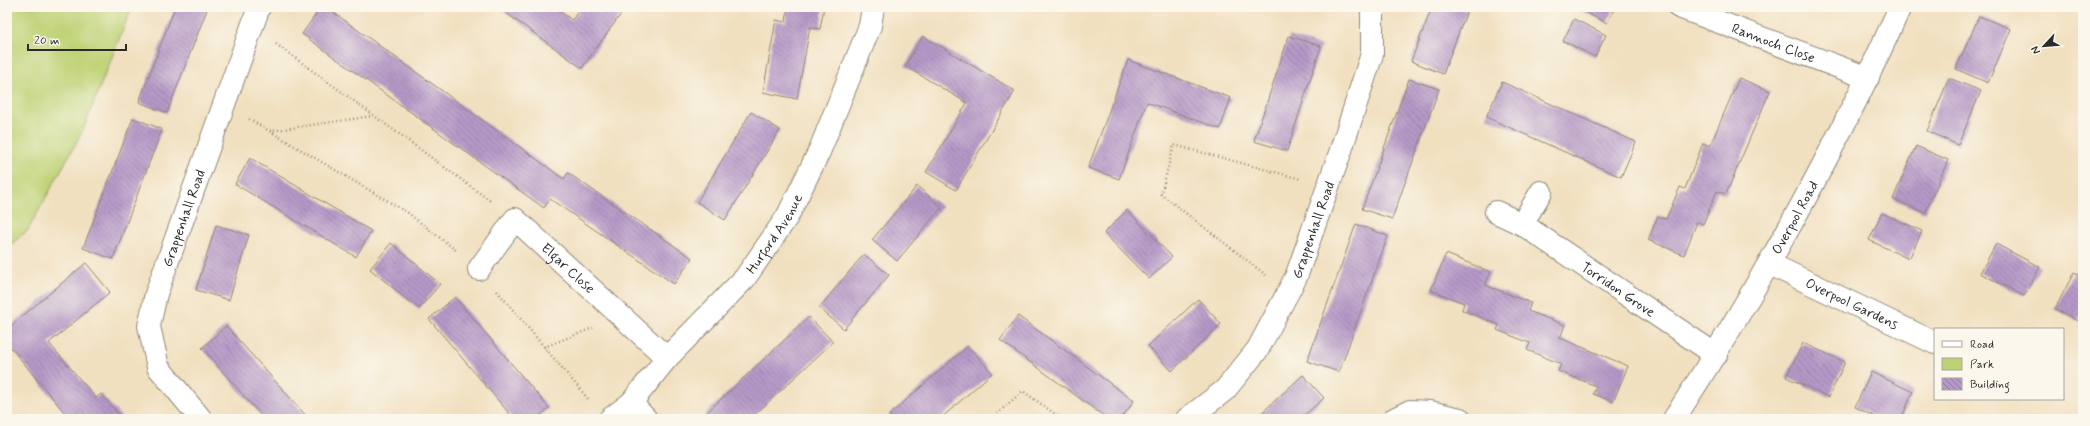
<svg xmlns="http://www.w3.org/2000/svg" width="2090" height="426" font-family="Mynerve,sans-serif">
	<defs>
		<pattern id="building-back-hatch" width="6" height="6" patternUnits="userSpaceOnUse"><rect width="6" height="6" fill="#b598c7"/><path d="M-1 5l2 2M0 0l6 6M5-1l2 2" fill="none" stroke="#937ca2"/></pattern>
	</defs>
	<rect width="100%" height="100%" fill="#fbf7ec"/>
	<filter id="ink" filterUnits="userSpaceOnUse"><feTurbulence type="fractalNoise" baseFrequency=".025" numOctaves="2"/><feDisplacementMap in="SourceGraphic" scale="8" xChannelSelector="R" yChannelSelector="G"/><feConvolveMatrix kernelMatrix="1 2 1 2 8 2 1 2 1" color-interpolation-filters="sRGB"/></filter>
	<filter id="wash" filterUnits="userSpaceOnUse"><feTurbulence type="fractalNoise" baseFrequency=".012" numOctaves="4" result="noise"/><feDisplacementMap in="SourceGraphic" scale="16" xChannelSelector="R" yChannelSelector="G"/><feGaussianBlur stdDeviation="0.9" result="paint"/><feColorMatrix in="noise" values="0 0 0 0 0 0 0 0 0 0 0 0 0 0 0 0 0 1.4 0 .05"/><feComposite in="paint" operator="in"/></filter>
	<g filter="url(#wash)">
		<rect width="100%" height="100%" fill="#f1e0c0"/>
		<path fill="#bed275" stroke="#747e50" d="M7,7H132L82,132L28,230L7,248Z"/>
		<g id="blocks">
			<path fill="url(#building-back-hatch)" d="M175,7H208L167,113L139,102Z
				M321,7H326L564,179L568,173L692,258L674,284L550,199L544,208L302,34Z
				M498,7H554L572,20L581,7H626L582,68Z
				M788,7H824L820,29L810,27L797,99L763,92L776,20L786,22Z
				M1293,7H1308L1306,12Z
				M1432,7H1457L1467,11L1443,74L1411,61Z
				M1574,7H1615L1607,23Z
				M1979,16L2011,29L1988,83L1956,69Z
				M1574,19L1606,35L1595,57L1563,41Z
				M923,36L1015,91L956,190L926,172L967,103L905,66Z
				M1289,36L1321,46L1287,151L1254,141Z
				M1128,60L1231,98L1220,129L1147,102L1119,179L1088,168Z
				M1739,78L1770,91L1726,194L1717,191L1703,224L1697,222L1684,255L1648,240L1658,216L1666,219L1680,187L1685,189L1703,143L1710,146Z
				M1949,78L1981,91L1958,145L1927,131Z
				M1409,79L1439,89L1392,219L1362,209Z
				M1502,82L1636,142L1621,177L1486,117Z
				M751,112L780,130L725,220L697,202Z
				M133,118L162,129L113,259L83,248Z
				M1916,146L1948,160L1925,213L1893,199Z
				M250,158L371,231L356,257L235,184Z
				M917,186L942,207L897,261L872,240Z
				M1127,210L1172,257L1149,279L1104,233Z
				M1882,213L1922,231L1909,259L1869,240Z
				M1356,224L1388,236L1339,372L1307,361Z
				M216,225L249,235L229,300L196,290Z
				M391,243L440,284L419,309L370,269Z
				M1996,244L2040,267L2024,296L1980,273Z
				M864,254L889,275L844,329L819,308Z
				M1446,254L1491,272L1485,285L1531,303L1528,311L1565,325L1560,338L1628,366L1613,402L1593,394L1596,386L1558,371L1561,364L1527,350L1530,343L1497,330L1499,325L1462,310L1464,303L1431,290Z
				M86,263L110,292L49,343L96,398L101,394L123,419H81L77,414L70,419L7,343V329Z
				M2074,272L2083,276V311L2078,321L2055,309Z
				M455,297L549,408L536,419H514L429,319Z
				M1198,299L1221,324L1172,371L1148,346Z
				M1018,316L1134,401L1121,419H1108L1000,340Z
				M809,317L833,342L750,419H709L705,414Z
				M226,326L251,354L309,419H264L250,403L202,348Z
				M1803,343L1845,362L1829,397L1786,377Z
				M968,346L992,373L940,419H892L889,415Z
				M1871,372L1913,392L1901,419H1880L1855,407Z
				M1303,375L1324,398L1300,419H1255Z"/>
		</g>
	</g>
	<g filter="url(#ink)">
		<use href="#blocks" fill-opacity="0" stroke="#8e8676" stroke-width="1"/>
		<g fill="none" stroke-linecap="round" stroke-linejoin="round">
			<g stroke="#8e8676" stroke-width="24">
				<g id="minor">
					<path id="s1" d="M1679,7L1868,78"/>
					<path id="s2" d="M1496,212L1522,224L1716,355"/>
					<path d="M1522,224L1541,192"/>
					<path id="s3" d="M1770,264L1935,343"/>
					<path id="s4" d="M479,269L515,219L667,358"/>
					<path d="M631,403L646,419"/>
					<path id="s5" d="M201,419L158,367L149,326L156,294L259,7"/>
					<path id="s6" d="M610,419L631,403L667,358L745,278L787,217L819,152L870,26L873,7"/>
					<path id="s7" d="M1187,419L1225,390L1258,349L1296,277L1340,153L1372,54V7"/>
					<path d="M1394,419L1410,411L1430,412L1460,419"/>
					<path id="s8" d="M1674,419C1759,287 1836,150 1900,7"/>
				</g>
			</g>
			<path stroke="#8e8676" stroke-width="2.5" stroke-dasharray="1 3" stroke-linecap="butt" d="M276,44L492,202
				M249,119L408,213L457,251
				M270,131L373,116
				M1266,275L1161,194L1174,145L1301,179
				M497,291L589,400
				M544,347L593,328
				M991,419L1023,391L1062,419"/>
			<use href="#minor" stroke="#fff" stroke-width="22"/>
		</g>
	</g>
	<g text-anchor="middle" stroke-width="4" stroke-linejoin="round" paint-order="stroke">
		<g font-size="14" fill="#2b2b2b" stroke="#fbf7ec">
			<text dy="5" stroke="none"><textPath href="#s1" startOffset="101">Rannoch Close</textPath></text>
			<text dy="5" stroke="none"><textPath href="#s8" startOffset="235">Overpool Road</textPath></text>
			<text dy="5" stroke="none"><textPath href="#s5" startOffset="223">Grappenhall Road</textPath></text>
			<text dy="5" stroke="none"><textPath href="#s7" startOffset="232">Grappenhall Road</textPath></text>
			<text dy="5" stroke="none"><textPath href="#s6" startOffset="249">Hurford Avenue</textPath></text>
			<text dy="5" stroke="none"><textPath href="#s4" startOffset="134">Elgar Close</textPath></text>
			<text dy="5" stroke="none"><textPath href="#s2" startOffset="145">Torridon Grove</textPath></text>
			<text dy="5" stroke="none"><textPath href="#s3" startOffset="91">Overpool Gardens</textPath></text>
		</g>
	</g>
	<rect width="2090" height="426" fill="none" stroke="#fbf7ec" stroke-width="24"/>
	<rect x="1934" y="328" width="130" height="72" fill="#fbf7ec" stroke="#a8a59f"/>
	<rect x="1942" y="341" width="20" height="6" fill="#ffffff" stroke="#a8a59f"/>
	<text x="1970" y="348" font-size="12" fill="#2b2b2b">Road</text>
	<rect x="1942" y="358" width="20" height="12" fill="#bed275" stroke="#a8a59f"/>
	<text x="1970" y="368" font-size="12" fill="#2b2b2b">Park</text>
	<rect x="1942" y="378" width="20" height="12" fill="url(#building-back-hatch)" stroke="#a8a59f"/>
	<text x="1970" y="388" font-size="12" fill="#2b2b2b">Building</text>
	<g transform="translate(2044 46) rotate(244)" stroke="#fbf7ec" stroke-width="3" paint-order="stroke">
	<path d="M0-3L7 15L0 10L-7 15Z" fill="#2b2b2b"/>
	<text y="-6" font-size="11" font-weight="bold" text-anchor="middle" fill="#2b2b2b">N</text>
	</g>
	<path d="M28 44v6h98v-6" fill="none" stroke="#2b2b2b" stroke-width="2"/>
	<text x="34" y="44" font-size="12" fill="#2b2b2b" stroke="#fbf7ec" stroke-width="3" paint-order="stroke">20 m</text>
</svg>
